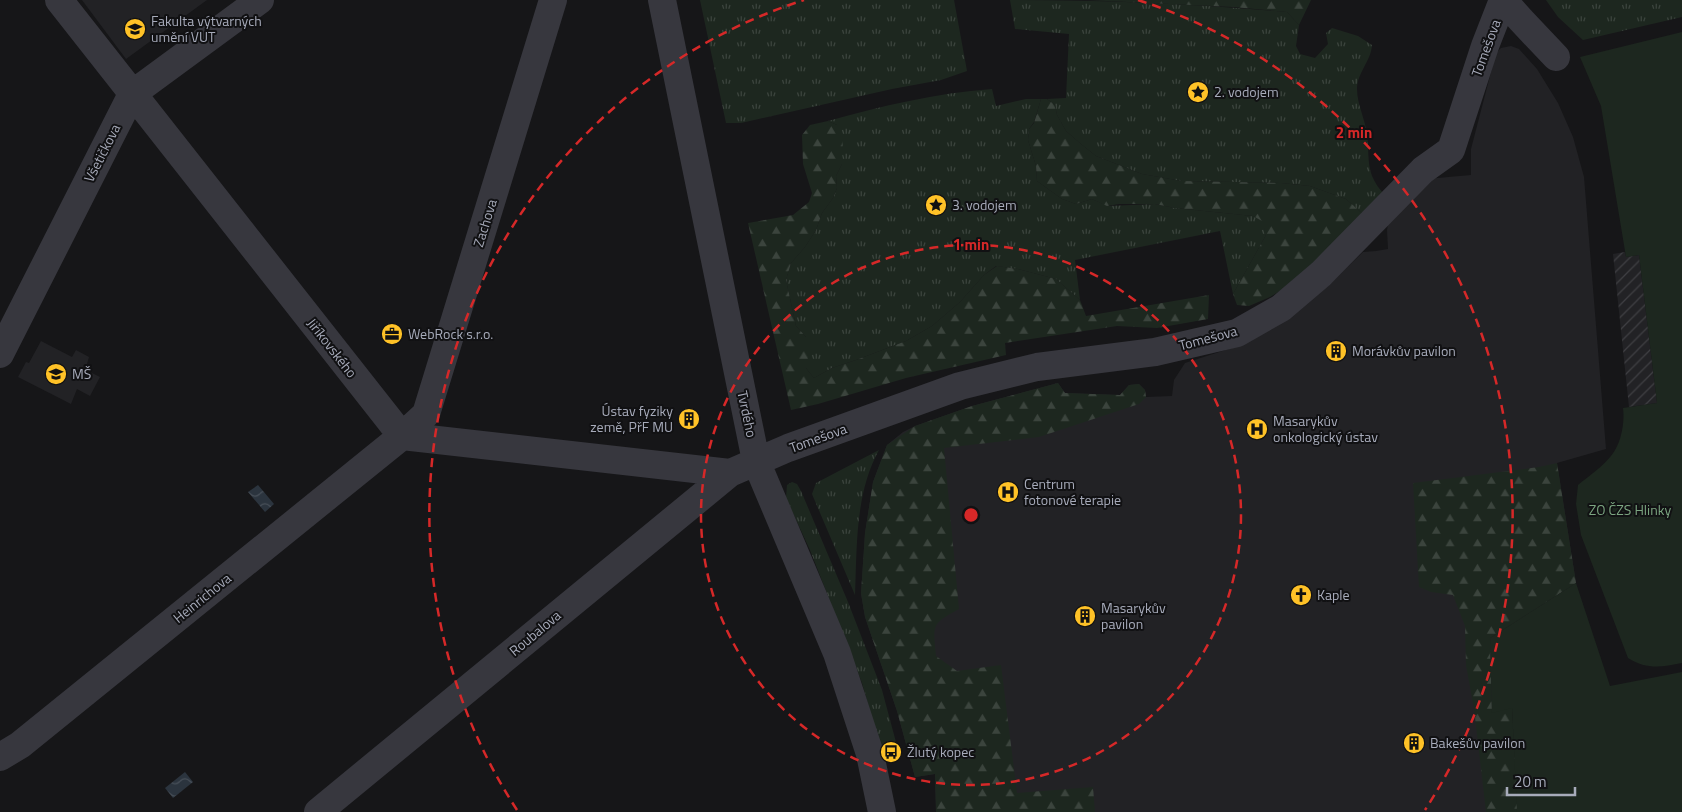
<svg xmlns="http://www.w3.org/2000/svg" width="1682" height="812" font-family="'Titillium Web',sans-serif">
	<defs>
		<pattern id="industrial-furrows" width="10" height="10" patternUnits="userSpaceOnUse" patternTransform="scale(1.25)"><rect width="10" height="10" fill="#222225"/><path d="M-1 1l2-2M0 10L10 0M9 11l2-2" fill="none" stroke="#3f3f43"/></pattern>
		<pattern id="grass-tufts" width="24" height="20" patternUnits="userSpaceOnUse" patternTransform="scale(1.25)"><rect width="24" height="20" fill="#1d271f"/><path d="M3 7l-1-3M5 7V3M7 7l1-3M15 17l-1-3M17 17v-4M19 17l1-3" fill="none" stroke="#3b443d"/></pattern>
		<pattern id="forest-firs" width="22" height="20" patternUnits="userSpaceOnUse" patternTransform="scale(1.25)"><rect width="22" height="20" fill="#1d271f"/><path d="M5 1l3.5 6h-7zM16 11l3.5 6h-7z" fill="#3b443d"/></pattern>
		<pattern id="water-waves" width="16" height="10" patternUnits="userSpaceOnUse" patternTransform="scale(1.25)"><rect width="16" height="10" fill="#2b343e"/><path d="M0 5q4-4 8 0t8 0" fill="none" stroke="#474f58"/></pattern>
	</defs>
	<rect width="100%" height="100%" fill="#161618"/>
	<path fill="#222225" d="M82,0H207L126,59Z
		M1511,46L1519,49L1537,69L1558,103L1573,137L1584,177L1606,449L1557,463L1576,583L1490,638L1518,812H936L935,774L915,777L897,711L865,617L861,594L865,533L873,482L887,445L903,432L915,426L972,406L1058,383L1065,393L1120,395L1129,385L1139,384L1145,390L1146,397L1172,396L1174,380L1185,363L1238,346L1328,286L1363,252L1376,251L1388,249L1387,230L1389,220L1426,179L1471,175V149L1496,53L1501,48Z
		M41,341L72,357L76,350L89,357L87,364L90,367L88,371L100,377L90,396L77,389L71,404L18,377L26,362L29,363Z"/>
	<path fill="url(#industrial-furrows)" d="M1625,252L1626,257L1639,255L1657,403L1629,407L1613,254Z"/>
	<path fill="url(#grass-tufts)" d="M700,0H954L967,71L941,80L892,89L741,123H726Z
		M1010,0C1102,0 1195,4 1287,12L1299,25L1296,46L1300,54L1315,58L1328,44L1326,33L1332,28L1358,36L1372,45C1371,61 1357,73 1357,89C1357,104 1365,119 1367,134C1369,147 1367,163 1372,176C1375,183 1379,189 1385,195L1364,215L1346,199L1310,186L1281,183L1182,181L1142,174L1096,156L1081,144L1066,131L1057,115L1055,105L1047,99L1066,98L1069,34L1015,29Z
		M1546,0H1682V17L1583,40L1558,17Z
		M992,89L996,106L1026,99H1041L1034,122L1029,129L1028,140L1036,166L1037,181L1062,199L1076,204L1092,199L1108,206L1155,204L1175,208L1253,216L1263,221L1266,235L1233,294L1220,231L1075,260L1080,300L1056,279L1018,269L996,266L984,275L960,302L932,326L906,341L856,360L832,368L814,378L805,367L806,337L796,326L786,280L791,263L805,247L816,230L822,213L833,198L837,188L836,176L842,164L837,125L828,121C882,106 936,93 992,89Z
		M879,450C855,493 857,547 855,595L812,494L816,483Z
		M792,482L797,484L801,491L848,602L882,690L897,746V751L887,753L879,743L862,683L810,550L786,498L787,485Z"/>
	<path fill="url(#forest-firs)" d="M1086,0H1311L1299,25L1287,12L1233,7Z
		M1041,99H1047L1055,105L1057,115L1066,131L1081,144L1096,156L1142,174L1182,181L1281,183L1310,186L1346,199L1364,215L1293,283L1270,297L1249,306L1237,305L1233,294L1266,235L1262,221L1253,216L1175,208L1155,204H1119L1107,206L1092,199L1076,204L1062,199L1037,181L1036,166L1028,140L1029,129L1034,123Z
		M828,121L837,125L843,136L842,164L836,176L837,188L833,198L822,213L816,230L805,247L791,263L786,280L796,326L806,337L811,350L805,367L814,378L832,368L856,360L906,341L932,326L960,302L984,275L997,266L1018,269L1056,279L1080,300L1086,316L1209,295L1208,319L1157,328L1117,326L1005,343L1006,355L906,378L818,404L791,410L748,223L793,215L809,202L812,193L803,164L802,135L810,125Z
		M1058,383L1065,393L1120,395L1129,385L1139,384L1145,390L1146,397L1139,404L1039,437L944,448L959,609C931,624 933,625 936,656L957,671L1001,665L1017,793L1093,787L1095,812H936L935,774L915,777L897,711L865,617L861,593L865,533L873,482L887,445L915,426L972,406Z
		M1557,463L1576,583L1490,638L1492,712L1512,707L1518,812H1486L1474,709L1466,665L1465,626L1453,595L1431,592L1419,587L1413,483L1539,467Z"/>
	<path fill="#1d271f" d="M1682,32V663C1662,667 1647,670 1628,658L1581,535L1576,504L1578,485C1589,476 1602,467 1611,456C1621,444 1625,423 1623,408L1657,403L1639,255L1626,257L1601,106L1580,57Z
		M1576,583L1610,686L1682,672V812H1517L1512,708L1492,713L1490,638Z"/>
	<path fill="url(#water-waves)" d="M258,485L274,504L265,512L248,492Z
		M185,772L193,782L173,798L165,788Z"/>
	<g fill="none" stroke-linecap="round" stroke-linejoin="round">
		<path stroke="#37373e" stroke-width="28" d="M59,0L402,436L730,473
			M662,0L756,461L837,653L870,754L882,812
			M1503,0L1521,20L1556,57
			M0,354L132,94L260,0
			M0,757L20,745L402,436L426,414L553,0
			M318,812L730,473L788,448L960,386L1037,367L1155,352L1237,333L1281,308L1321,274L1423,170L1451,150L1485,46L1503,0"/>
	</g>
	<g fill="none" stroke="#d62828" stroke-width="2.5" stroke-dasharray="9 6">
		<circle cx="971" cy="515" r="270"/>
		<path d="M517 810A541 541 0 0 1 804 0M1138 0A541 541 0 0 1 1425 810"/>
	</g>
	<defs>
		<g id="university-disc" transform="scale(1.125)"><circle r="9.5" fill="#ffc227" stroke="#111113"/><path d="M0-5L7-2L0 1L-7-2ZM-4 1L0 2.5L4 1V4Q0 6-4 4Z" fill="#111"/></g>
		<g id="sight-disc" transform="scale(1.125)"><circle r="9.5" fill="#ffc227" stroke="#111113"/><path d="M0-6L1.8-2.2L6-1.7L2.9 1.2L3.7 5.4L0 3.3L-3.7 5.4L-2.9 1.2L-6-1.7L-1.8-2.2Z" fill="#111"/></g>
		<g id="office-disc" transform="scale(1.125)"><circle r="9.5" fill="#ffc227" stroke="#111113"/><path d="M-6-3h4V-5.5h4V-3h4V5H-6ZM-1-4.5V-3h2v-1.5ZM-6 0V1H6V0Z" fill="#111"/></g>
		<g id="building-disc" transform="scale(1.125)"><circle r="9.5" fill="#ffc227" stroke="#111113"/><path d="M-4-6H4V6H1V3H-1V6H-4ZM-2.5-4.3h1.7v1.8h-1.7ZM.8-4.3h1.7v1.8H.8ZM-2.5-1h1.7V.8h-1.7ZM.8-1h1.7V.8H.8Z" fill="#111"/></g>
		<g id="school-disc" transform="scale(1.125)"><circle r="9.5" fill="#ffc227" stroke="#111113"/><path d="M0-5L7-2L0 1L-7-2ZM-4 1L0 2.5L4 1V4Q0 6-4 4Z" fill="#111"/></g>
		<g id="hospital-disc" transform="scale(1.125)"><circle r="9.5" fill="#ffc227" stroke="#111113"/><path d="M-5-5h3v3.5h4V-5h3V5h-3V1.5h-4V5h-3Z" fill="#111"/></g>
		<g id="church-disc" transform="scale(1.125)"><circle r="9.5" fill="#ffc227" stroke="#111113"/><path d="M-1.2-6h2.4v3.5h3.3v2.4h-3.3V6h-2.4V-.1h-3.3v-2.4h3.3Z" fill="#111"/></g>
		<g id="bus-disc" transform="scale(1.125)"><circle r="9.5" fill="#ffc227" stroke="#111113"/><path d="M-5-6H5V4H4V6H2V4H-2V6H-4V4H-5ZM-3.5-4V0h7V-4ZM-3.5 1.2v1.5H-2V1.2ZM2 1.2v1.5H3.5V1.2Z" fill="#111"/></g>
	</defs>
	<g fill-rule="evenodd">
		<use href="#university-disc" x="135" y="29"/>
		<use href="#sight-disc" x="1198" y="92"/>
		<use href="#sight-disc" x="936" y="205"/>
		<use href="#office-disc" x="392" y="334"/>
		<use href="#building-disc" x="1336" y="351"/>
		<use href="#school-disc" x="56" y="374"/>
		<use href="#building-disc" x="689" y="419"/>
		<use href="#hospital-disc" x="1257" y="429"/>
		<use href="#hospital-disc" x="1008" y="492"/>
		<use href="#church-disc" x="1301" y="595"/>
		<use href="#building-disc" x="1085" y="616"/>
		<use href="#building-disc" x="1414" y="743"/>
		<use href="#bus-disc" x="891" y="752"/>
	</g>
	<g text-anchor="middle" stroke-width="4" stroke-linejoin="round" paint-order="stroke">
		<g font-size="14" fill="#a7abba" stroke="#111113" text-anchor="start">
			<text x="151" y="26">Fakulta výtvarných<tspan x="151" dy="16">umění VUT</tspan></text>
			<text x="1214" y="97">2. vodojem</text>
			<text x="952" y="210">3. vodojem</text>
			<text x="408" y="339">WebRock s.r.o.</text>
			<text x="1352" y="356">Morávkův pavilon</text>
			<text x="72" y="379">MŠ</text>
			<text x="673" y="416" text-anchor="end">Ústav fyziky<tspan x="673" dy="16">země, PřF MU</tspan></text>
			<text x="1273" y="426">Masarykův<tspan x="1273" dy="16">onkologický ústav</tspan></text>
			<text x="1024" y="489">Centrum<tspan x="1024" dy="16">fotonové terapie</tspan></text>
			<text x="1317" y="600">Kaple</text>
			<text x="1101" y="613">Masarykův<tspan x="1101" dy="16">pavilon</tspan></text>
			<text x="1430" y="748">Bakešův pavilon</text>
			<text x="907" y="757">Žlutý kopec</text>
		</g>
		<g font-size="14" fill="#a7abba" stroke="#111113">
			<text transform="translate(1486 48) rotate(-70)" y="5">Tomešova</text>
			<text transform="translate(102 153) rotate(-63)" y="5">Všetičkova</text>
			<text transform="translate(485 223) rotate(-73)" y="5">Zachova</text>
			<text transform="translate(1208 338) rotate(-15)" y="5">Tomešova</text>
			<text transform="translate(332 348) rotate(52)" y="5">Jiříkovského</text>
			<text transform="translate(747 414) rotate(78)" y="5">Tvrdého</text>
			<text transform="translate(818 438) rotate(-20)" y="5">Tomešova</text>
			<text transform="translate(202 598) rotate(-39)" y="5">Heinrichova</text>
			<text transform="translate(535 633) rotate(-40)" y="5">Roubalova</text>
		</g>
		<g font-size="14" fill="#7ca681" stroke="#111113">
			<text x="1630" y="515">ZO ČZS Hlinky</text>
		</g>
	</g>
	<circle cx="971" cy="515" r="8" fill="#d62828" stroke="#111113" stroke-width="2.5"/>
	<g font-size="15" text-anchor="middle" font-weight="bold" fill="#d62828" stroke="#111113" stroke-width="4" stroke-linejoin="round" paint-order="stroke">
		<text x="1354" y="138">2 min</text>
		<text x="971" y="250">1 min</text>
	</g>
	<path d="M1507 787v8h68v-8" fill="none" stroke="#a7abba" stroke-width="2.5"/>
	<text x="1514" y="787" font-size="15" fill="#a7abba" stroke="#111113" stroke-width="4" paint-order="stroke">20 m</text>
</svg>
